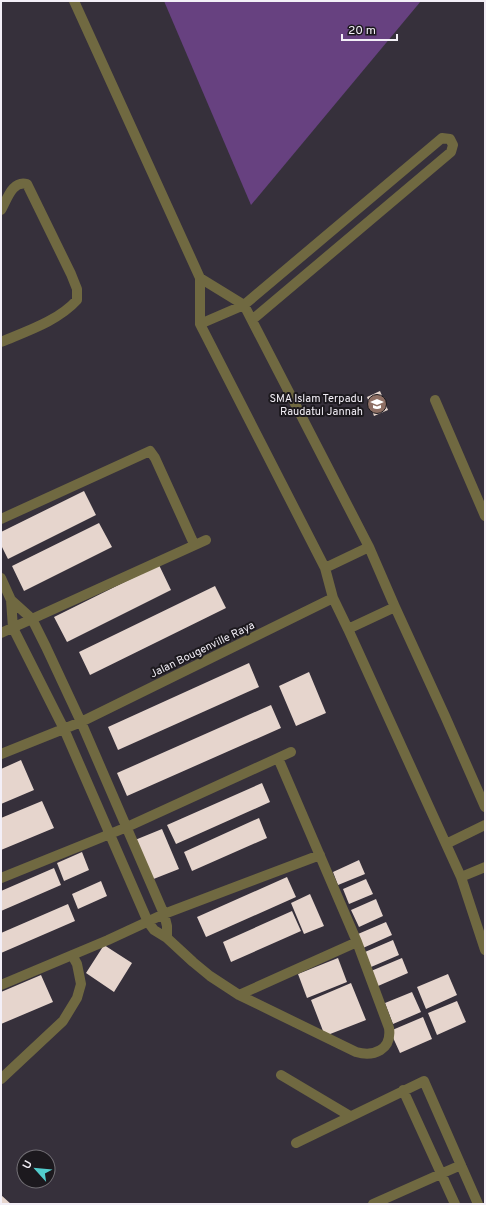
<svg xmlns="http://www.w3.org/2000/svg" width="486" height="1205" font-family="Overpass,sans-serif">
	<rect width="100%" height="100%" fill="#36303b"/>
	<path fill="#674180" d="M164,1H421L251,205Z"/>
	<path fill="#e6d5cd" d="M380,391L388,410L374,416L367,397Z
		M84,491L96,515L8,559L1,545V532Z
		M99,523L112,547L24,591L12,566Z
		M159,565L171,590L67,642L54,617Z
		M215,586L226,608L90,675L79,652Z
		M249,663L259,687L118,750L108,727Z
		M309,672L326,713L296,726L279,686Z
		M271,705L281,728L127,796L117,773Z
		M21,760L34,790L1,804V769Z
		M262,783L270,802L176,844L167,825Z
		M42,801L54,828L1,850V818Z
		M259,818L267,838L192,871L184,852Z
		M162,829L179,869L151,880L135,840Z
		M82,852L89,870L64,881L57,863Z
		M359,860L365,874L338,885L333,872Z
		M54,868L61,885L1,911V891Z
		M287,877L296,897L206,937L197,917Z
		M366,879L373,894L349,904L343,889Z
		M101,881L107,896L78,909L72,894Z
		M310,894L324,926L304,934L291,903Z
		M376,899L383,916L359,927L351,910Z
		M68,904L75,921L1,953V933Z
		M292,911L301,931L231,962L223,942Z
		M386,922L392,935L363,948L358,934Z
		M393,940L399,955L371,967L365,952Z
		M104,945L132,963L114,992L86,973Z
		M338,958L347,982L307,998L298,974Z
		M402,958L408,973L378,986L371,971Z
		M448,974L457,995L426,1009L417,987Z
		M41,975L53,1002L1,1024V992Z
		M351,983L366,1020L325,1036L311,1000Z
		M412,992L421,1012L393,1024L385,1003Z
		M457,1001L466,1022L437,1035L428,1013Z
		M423,1017L432,1039L400,1053L390,1031Z
		M1,1195L11,1204H1Z"/>
	<g fill="none" stroke-linecap="round" stroke-linejoin="round">
		<path stroke="#706941" stroke-width="10" d="M74,1L200,278V324L325,568L333,598L348,629L461,877L485,950
			M1,210C7,200 12,180 27,184L71,274L77,289V300C58,321 27,331 1,342
			M200,278L244,305L369,547L395,607L445,716L485,807
			M200,324L244,305L442,138L450,139L453,145L451,152L252,320
			M435,400L485,516
			M1,519L150,451L155,458L194,544
			M325,568L369,547
			M1,578L11,600L13,628L64,729L148,922L154,930L167,938L193,962L210,976L239,995L356,1052C374,1057 392,1050 389,1028L357,942L278,758L127,827L110,834L1,878
			M11,600L32,619L46,647L81,722L164,914L167,926V938
			M348,629L395,607
			M1,633L206,540
			M1,754L81,722L333,598
			M278,758L291,752
			M446,844L485,825
			M461,877L485,867
			M1,985L108,940L164,914L320,855
			M239,995L357,942
			M281,1075L350,1116
			M1,1079L63,1021L77,998L81,984L77,964L72,955
			M403,1090L455,1204
			M296,1143L424,1081L478,1204
			M373,1204L461,1165"/>
	</g>
	<defs>
		<g id="school-disc" transform="scale(1)"><circle r="9.5" fill="#8d6e63" stroke="#1c191e"/><path d="M0-5L7-2L0 1L-7-2ZM-4 1L0 2.5L4 1V4Q0 6-4 4Z" fill="#fff"/></g>
	</defs>
	<g fill-rule="evenodd">
		<use href="#school-disc" x="377" y="404"/>
	</g>
	<g text-anchor="middle" stroke-width="4" stroke-linejoin="round" paint-order="stroke">
		<g font-size="11" fill="#f3eff7" stroke="#1c191e" text-anchor="end">
			<text x="363" y="402">SMA Islam Terpadu<tspan x="363" dy="13">Raudatul Jannah</tspan></text>
		</g>
		<g font-size="11" fill="#f3eff7" stroke="#1c191e">
			<text transform="translate(202 649) rotate(-26)" y="4">Jalan Bougenville Raya</text>
		</g>
	</g>
	<rect width="486" height="1205" fill="none" stroke="#f3eff7" stroke-width="4"/>
	<g transform="translate(36 1169) rotate(297)"><circle r="19" fill="#1c191e" stroke="#726f75"/>
	<path d="M0-3L7 15L0 10L-7 15Z" fill="#52cdcd"/>
	<text y="-6" font-size="11" font-weight="bold" text-anchor="middle" fill="#f3eff7">U</text>
	</g>
	<path d="M342 34v6h55v-6" fill="none" stroke="#f3eff7" stroke-width="2"/>
	<text x="348" y="34" font-size="12" fill="#f3eff7" stroke="#1c191e" stroke-width="3" paint-order="stroke">20 m</text>
</svg>
